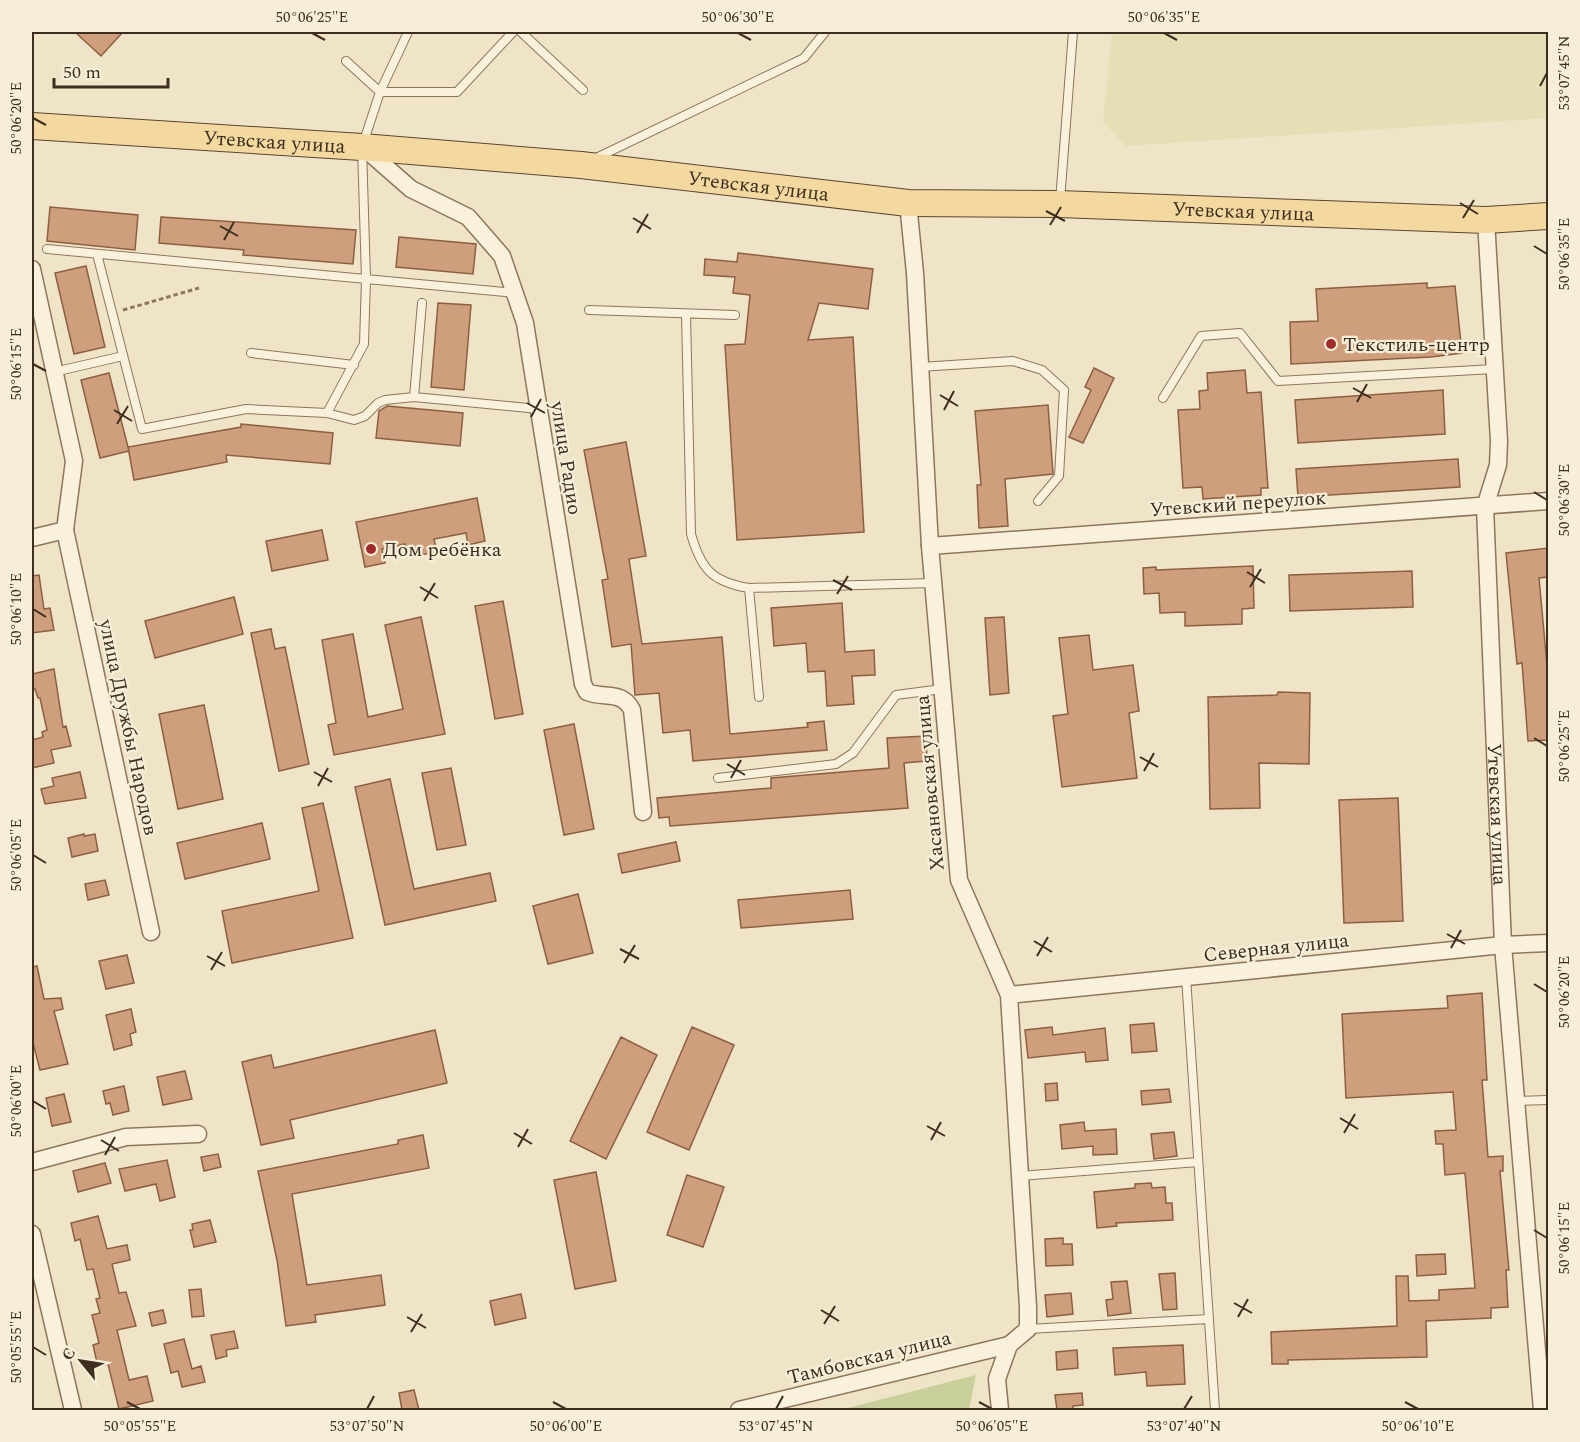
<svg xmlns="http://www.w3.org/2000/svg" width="1580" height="1442" font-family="Spectral,serif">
	<rect width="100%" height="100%" fill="#f0e4c8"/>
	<path fill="#e6deb5" d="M1112,32H1548V118L1125,146L1103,121Z"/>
	<path fill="#c9cf9b" d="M976,1375L969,1410H840Z"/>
	<path fill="#cf9f7d" stroke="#8d5f41" stroke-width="1.5" d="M75,32H123L101,56Z
		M50,207L138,215L135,250L47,241Z
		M161,217L356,230L353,264L243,255L244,250L159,243Z
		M399,237L476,244L473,274L396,267Z
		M738,253L873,269L868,309L819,303L808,340L853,337L864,532L737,540L725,345L745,344L750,295L733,293L735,277L704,275L705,259L737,262Z
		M86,266L105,347L74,354L55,273Z
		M1427,283V288L1455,286L1462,353L1431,357L1291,364L1290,322L1318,321L1316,289Z
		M438,303L471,305L464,390L431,387Z
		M1094,368L1114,378L1083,443L1069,437L1091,390L1085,387Z
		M1245,370L1247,393L1261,392L1268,488H1261V495L1203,499L1202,487L1183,488L1178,410L1200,409L1199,391L1208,390L1207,373Z
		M109,373L129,451L100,458L81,380Z
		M1443,390L1445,434L1298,443L1295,400Z
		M1048,405L1053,474L1005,479L1008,526L979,528L977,485H981L975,411Z
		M387,406L463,413L460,446L376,438L379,411Z
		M241,424L333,433L330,464L226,455L227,462L134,480L128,447L241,427Z
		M626,442L646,556L629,559L642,644L722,637L730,734L808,727L807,723L824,721L827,750L693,761L690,730L663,733L659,693L635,695L631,644L612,647L602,580L608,579L584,450Z
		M1458,459L1460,487L1298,497L1296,469Z
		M477,498L485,541L468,545L466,533L434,539L437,552L408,557L405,544L382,549L385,563L365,567L356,522Z
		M322,530L328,560L272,571L266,541Z
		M1548,548V577L1539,578L1548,676V740L1528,741L1522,663L1517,664L1506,553Z
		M1253,566L1254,608L1242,609V624L1185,626V612L1160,613L1159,593L1144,594L1143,568L1156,567V570Z
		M1412,571L1413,607L1290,611L1289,575Z
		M39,575L44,609L50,608L54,630L32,633V576Z
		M234,597L243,634L155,658L145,621Z
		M503,601L523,714L495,719L475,606Z
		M842,603L845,652L874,650L875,675L852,676L854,704L827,706L825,671L808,672L806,643L774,646L771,608Z
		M421,617L445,734L334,755L328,725L336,723L322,640L353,634L368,717L403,709L385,625Z
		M1004,617L1009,693L990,695L985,618Z
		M271,629L275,649L285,647L309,764L279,771L251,633Z
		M1089,635L1093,670L1133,665L1139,711L1129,713L1137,778L1062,787L1053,716L1068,714L1059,638Z
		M54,669L63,727L66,726L71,746L51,750L54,763L32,768V740L43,737L42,732L47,730L40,698H38L35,689L32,690V674Z
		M1278,692L1310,693L1309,764L1259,763L1260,808L1210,809L1208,697L1277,695Z
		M204,705L223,799L178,809L159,714Z
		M574,724L594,829L564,835L544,730Z
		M926,736L927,761L904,763L908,808L670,826L669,817L659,818L657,798L771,788V778L889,768L887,738Z
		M451,768L466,845L437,850L422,773Z
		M80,772L86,798L45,804L41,789L54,786L52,778Z
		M390,779L414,889L490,873L496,901L385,925L355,787Z
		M1398,798L1403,921L1344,923L1339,800Z
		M323,803L353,938L232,963L222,911L319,891L302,808Z
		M262,823L270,859L185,879L177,843Z
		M84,834V836L95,834L98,851L72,857L68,838Z
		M676,842L680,861L622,873L618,854Z
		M105,880L109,895L88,900L85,884Z
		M850,890L853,919L741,928L738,900Z
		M578,894L593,953L548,964L533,906Z
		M127,955L134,983L106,989L99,961Z
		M37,966L44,999L61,998L63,1009L54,1011L68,1064L40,1070L32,1039V967Z
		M1482,993L1487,1080H1482L1488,1157L1503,1156V1171H1500L1509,1270H1506L1508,1307L1491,1308V1318L1426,1321L1427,1357L1288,1360V1364H1272L1271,1332L1397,1326L1396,1276H1408L1409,1301L1439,1300V1290L1475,1288L1465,1173L1445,1175L1443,1144H1436L1435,1131L1456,1130L1453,1092L1346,1098L1342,1014L1448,1008L1447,996Z
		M131,1009L136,1032L130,1034L132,1045L114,1050L106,1015Z
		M1154,1023L1157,1051L1132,1053L1130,1025Z
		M692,1027L734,1045L689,1150L647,1132Z
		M1052,1027L1053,1035L1105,1028L1108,1060L1086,1062L1085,1052L1028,1058L1025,1030Z
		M435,1030L447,1083L290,1120L294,1138L261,1145L242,1062L271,1055L274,1068Z
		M621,1037L657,1055L606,1159L570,1141Z
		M185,1071L192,1099L163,1105L157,1077Z
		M1057,1083L1058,1100L1046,1101L1045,1084Z
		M124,1086L129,1111L113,1115L110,1103L106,1104L103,1091Z
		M1169,1089L1171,1102L1142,1105L1141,1091Z
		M64,1094L71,1122L52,1126L46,1098Z
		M1084,1122L1085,1131L1116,1129L1117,1154L1093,1155V1146L1062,1149L1060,1125Z
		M1174,1132L1177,1156L1154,1159L1151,1134Z
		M423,1135L429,1168L292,1194L307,1285L381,1275L385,1305L315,1315L316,1322L286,1326L277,1260L258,1171L398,1144V1140Z
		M218,1154L221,1167L204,1171L201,1157Z
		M167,1160L175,1197L160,1201L156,1184L125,1191L119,1169Z
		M105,1163L111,1183L78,1192L73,1171Z
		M596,1172L616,1281L575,1289L554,1180Z
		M687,1175L724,1187L703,1247L667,1235Z
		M1151,1183L1152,1188L1165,1187L1166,1203H1172L1173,1220L1116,1223L1117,1226L1097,1228L1094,1192L1135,1188V1184Z
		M98,1216L107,1249L127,1245L130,1260L112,1264L119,1293L126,1292L136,1326L117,1330L129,1380L147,1376L153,1401L119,1409L108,1364L98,1367L93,1345L99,1343L92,1315L100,1313L96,1299L100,1298L93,1269L87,1270L80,1239L75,1241L71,1223Z
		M210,1220L216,1242L194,1247L190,1230H193L192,1224Z
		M1063,1238V1244H1072L1073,1265L1046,1266L1045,1239Z
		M1445,1254L1446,1274L1417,1276L1416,1255Z
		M1175,1273L1177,1309L1163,1310L1159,1274Z
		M1127,1281L1131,1313L1108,1316L1106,1300L1113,1299L1111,1282Z
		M201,1289L204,1316L192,1317L189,1290Z
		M1071,1293L1073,1314L1047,1317L1045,1295Z
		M521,1294L526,1318L495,1325L490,1301Z
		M163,1310L166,1323L152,1326L149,1313Z
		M234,1331L238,1348L226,1350L227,1356L216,1359L211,1335Z
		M184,1339L192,1369L201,1366L205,1382L182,1387L178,1371L171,1373L164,1344Z
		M1183,1345L1185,1384L1147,1386L1146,1372L1115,1375L1113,1348Z
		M1077,1350L1078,1368L1057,1370L1056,1352Z
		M414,1390L419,1410H402L399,1393Z
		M1082,1393L1083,1405L1073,1406V1410H1057L1055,1395Z"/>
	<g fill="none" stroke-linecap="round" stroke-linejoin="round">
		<g stroke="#8d765c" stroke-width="10">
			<path id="service" d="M408,32L380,92H457L513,32
				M521,32L583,90
				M594,159L804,58L825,32
				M1060,201L1073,32
				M47,249L515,293
				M97,254L142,429L246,409L327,413L354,420L365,416L378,403L385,400L414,397
				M422,303L414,397L538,409
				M589,310L735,315
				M686,314L691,534C701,569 712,582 749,588L933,583
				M251,353L354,365
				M920,367L1013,361L1042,370L1064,390L1059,476L1038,501
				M54,372L123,356
				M1163,398L1201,336L1240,333L1278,381L1494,369
				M327,413L364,344L366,279L362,147L380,92L346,61
				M749,588L759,697
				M718,778L836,764L853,753L896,695L942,689
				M1186,977L1215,1410
				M1516,1101L1548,1100
				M1020,1176L1198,1162
				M1028,1329L1209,1319"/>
		</g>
		<g stroke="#8d765c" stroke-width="19">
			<g id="minor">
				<path d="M363,147L411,189L468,217L502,256L525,323L583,684L587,692C605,699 622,690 632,710L643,812"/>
				<path d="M908,203L915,273L930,546L959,880L1009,995L1028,1307V1329L1009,1345L997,1379L1000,1410"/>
				<path id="s1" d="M1486,220L1499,441L1498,465L1485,507L1503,945L1542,1410"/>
				<path d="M32,269L74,461L65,530L32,538"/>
				<path d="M65,530L151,932"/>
				<path d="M930,546L1548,501"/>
				<path d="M1009,995L1503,945L1548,943"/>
				<path d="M32,1162L126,1137L198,1134"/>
				<path d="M32,1234L73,1410"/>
				<path d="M739,1410L1009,1345"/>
			</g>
		</g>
		<g stroke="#5b4430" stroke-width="28">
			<g id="primary">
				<path id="s2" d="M32,126L362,147L581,165L908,203L1059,204L1486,220L1548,216"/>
			</g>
		</g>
		<path stroke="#8d765c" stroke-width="3" stroke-dasharray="4.5 3" stroke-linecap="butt" d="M123,310L199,288"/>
		<use href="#service" stroke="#faf1dc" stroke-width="8"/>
		<use href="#minor" stroke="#faf1dc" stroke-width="16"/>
		<use href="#primary" stroke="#f3d9a0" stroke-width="26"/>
	</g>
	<path fill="none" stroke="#3d2e20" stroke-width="2" d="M312,33L325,40M738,33L751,40M1164,33L1177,40M1540,86L1547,73M33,118L46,125M1460,203L1478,214M1046,211L1065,221M633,218L651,229M1463,218L1474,200M1050,225L1061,207M220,226L238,236M637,233L648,214M224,240L234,222M1534,246L1547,254M33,364L46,371M1353,388L1371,398M940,395L958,406M1357,402L1367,384M527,403L545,413M114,410L132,421M944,410L954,391M531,417L541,399M117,424L128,406M1534,492L1547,500M1247,572L1265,583M833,580L852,590M420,587L438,598M1250,587L1261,569M837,594L848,576M424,601L435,583M33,609L46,617M1534,738L1547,746M1140,757L1158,767M727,764L745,775M1144,771L1154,753M314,772L332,782M731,778L741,760M318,786L328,768M33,855L46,863M1447,934L1465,944M1034,941L1052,952M1451,948L1461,930M620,949L639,959M207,956L225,966M1037,956L1048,937M624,963L635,945M211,970L222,952M1534,984L1547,992M33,1101L46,1109M1340,1118L1358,1129M927,1126L945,1136M514,1133L532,1144M1344,1133L1355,1114M101,1140L119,1151M931,1140L941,1122M518,1147L528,1129M105,1155L115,1137M1534,1230L1547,1238M1234,1303L1252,1313M821,1310L839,1321M407,1317L426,1328M1238,1317L1248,1299M824,1324L835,1306M411,1332L422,1314M33,1347L46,1355M127,1402L140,1409M553,1402L566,1409M979,1402L992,1409M1405,1402L1418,1409M367,1409L374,1396M776,1409L783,1396M1184,1409L1192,1396"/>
	<g fill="#9e2a2b" stroke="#f7eed8" stroke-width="2">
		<circle cx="1331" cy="344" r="6"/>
		<circle cx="371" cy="549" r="6"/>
	</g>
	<g text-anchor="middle" stroke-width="4.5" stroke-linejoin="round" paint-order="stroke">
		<g font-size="20" fill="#3d2e20" stroke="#f7eed8">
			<text dy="7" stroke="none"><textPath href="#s2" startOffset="243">Утевская улица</textPath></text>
			<text dy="7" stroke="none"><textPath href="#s2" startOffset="729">Утевская улица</textPath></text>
			<text dy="7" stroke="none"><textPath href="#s2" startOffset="1215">Утевская улица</textPath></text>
			<text transform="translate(567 458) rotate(81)" y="7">улица Радио</text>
			<text transform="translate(1238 503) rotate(-4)" y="7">Утевский переулок</text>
			<text transform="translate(129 727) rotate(78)" y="7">улица Дружбы Народов</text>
			<text transform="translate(929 783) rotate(-95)" y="7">Хасановская улица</text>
			<text dy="7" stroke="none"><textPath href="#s1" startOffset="597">Утевская улица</textPath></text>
			<text transform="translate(1276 947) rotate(-6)" y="7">Северная улица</text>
			<text transform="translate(869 1357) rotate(-14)" y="7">Тамбовская улица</text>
		</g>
		<g font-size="20" fill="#3d2e20" stroke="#f7eed8" text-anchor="start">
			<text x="1343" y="351">Текстиль-центр</text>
			<text x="383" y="556">Дом ребёнка</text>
		</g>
	</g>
	<rect width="1580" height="1442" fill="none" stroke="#f7eed8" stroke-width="66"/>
	<g transform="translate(81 1361) rotate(300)" stroke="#f7eed8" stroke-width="4.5" paint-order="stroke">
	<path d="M0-4.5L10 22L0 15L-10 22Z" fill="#3d2e20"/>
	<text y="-9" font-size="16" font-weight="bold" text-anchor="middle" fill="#3d2e20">С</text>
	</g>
	<path d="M54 78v9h114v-9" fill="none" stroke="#3d2e20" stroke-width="3"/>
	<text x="63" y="78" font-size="18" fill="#3d2e20" stroke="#f7eed8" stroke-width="4.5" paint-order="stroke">50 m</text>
	<rect x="33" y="33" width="1514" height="1376" fill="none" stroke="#3d2e20" stroke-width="2"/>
	<g font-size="15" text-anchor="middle" fill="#3d2e20">
		<text x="312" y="22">50°06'25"E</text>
		<text x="738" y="22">50°06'30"E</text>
		<text x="1164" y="22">50°06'35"E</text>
		<text transform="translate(1564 73) rotate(-90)" y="5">53°07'45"N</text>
		<text transform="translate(16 118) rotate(-90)" y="5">50°06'20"E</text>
		<text transform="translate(1564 254) rotate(-90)" y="5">50°06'35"E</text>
		<text transform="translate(16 364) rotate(-90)" y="5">50°06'15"E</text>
		<text transform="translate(1564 500) rotate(-90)" y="5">50°06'30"E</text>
		<text transform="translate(16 609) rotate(-90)" y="5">50°06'10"E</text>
		<text transform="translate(1564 746) rotate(-90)" y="5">50°06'25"E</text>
		<text transform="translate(16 855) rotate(-90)" y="5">50°06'05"E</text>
		<text transform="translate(1564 992) rotate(-90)" y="5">50°06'20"E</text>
		<text transform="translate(16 1101) rotate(-90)" y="5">50°06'00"E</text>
		<text transform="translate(1564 1238) rotate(-90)" y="5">50°06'15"E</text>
		<text transform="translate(16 1347) rotate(-90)" y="5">50°05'55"E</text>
		<text x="140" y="1431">50°05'55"E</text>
		<text x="367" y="1431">53°07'50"N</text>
		<text x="566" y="1431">50°06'00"E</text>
		<text x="776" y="1431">53°07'45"N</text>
		<text x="992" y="1431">50°06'05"E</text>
		<text x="1184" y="1431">53°07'40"N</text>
		<text x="1418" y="1431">50°06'10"E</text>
	</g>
</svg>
